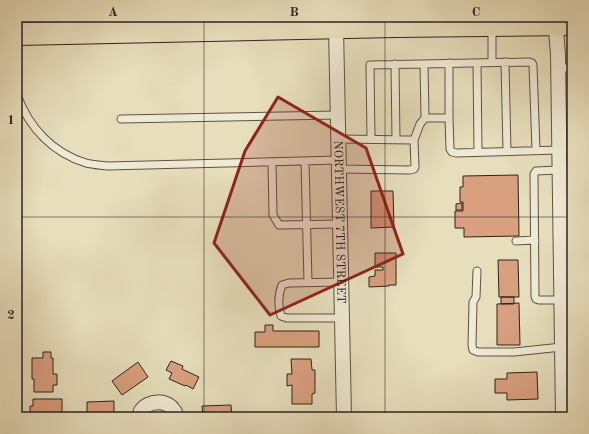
<svg xmlns="http://www.w3.org/2000/svg" width="589" height="434" font-family="'Old Standard TT',serif">
	<rect width="100%" height="100%" fill="#e7debc"/>
	<filter id="stains"><feTurbulence type="fractalNoise" baseFrequency=".005" numOctaves="4"/><feColorMatrix values="0 0 0 0 .2 0 0 0 0 .09 0 0 0 0 .02 0 0 0 .5 -.17"/></filter>
	<radialGradient id="worn" r=".72"><stop offset=".6" stop-color="#630" stop-opacity="0"/><stop offset="1" stop-color="#630" stop-opacity=".3"/></radialGradient>
	<path fill="#d9a07f" stroke="#2d231c" d="M518,175L519,236L464,237V228H455V211H463V202H460V187H463V176Z
		M371,191H393L394,227L371,228Z
		M462,203V210H456V204Z
		M375,253H396V285H389V286L369,287V277L375,276V270H383V267H375Z
		M498,260H518L519,297H499Z
		M501,297H514V304H501Z
		M519,303L520,345H497V304Z
		M265,325H273V331H319V347H255V332H265Z
		M43,352H51V358H53V374H57V385H53V392H34V379H32V358H43Z
		M291,359H311L312,370H315V393L312,394V404H292V385L287,386V374H292Z
		M171,361L183,366L182,369L199,377L193,389L186,385L185,386L169,379L172,373L166,370Z
		M138,362L148,377L122,395L112,381Z
		M537,372L538,399L507,400V393H495V379H507V373Z
		M33,399H62V413H51V417H30V406H33Z
		M114,401V417H87V402Z
		M231,405L232,417H203L202,406Z"/>
	<g fill="none" stroke-linecap="round" stroke-linejoin="round">
		<g stroke="#5c5244" stroke-width="9">
			<path id="lane" d="M492,27V62
				M505,62L507,151
				M449,63V118
				M477,63L478,152
				M395,64L396,139
				M424,64L425,118
				M559,68H572
				M17,95C29,128 53,153 86,163C93,165 101,165 108,166L339,160
				M121,119L338,115
				M338,139L414,140L420,124L425,118H449L450,149L452,152L456,153L559,150
				M371,139L370,65L529,62L532,63L533,65L536,150
				M305,161L308,282
				M272,162L273,215L279,225L340,224
				M339,169L410,170L414,169L415,167L414,140
				M559,170L536,171L534,174L535,296L536,299L539,300H561
				M560,204L572,203
				M516,241L535,240
				M477,271L476,297L473,302L472,345L473,350L478,352H514L562,347
				M341,282L289,283L282,285C278,295 278,306 281,316L287,318H342"/>
		</g>
		<g stroke="#5c5244" stroke-width="16">
			<g id="street">
				<path d="M555,18L558,54L563,417"/>
				<path id="s1" d="M336,28L344,417"/>
				<path d="M139,417C140,415 140,413 141,411C148,400 168,399 174,411C176,413 176,415 176,417"/>
			</g>
		</g>
		<g stroke="#2d231c" stroke-width="24">
			<path id="primary" d="M17,34L395,26L572,24"/>
		</g>
		<use href="#lane" stroke="#efead3" stroke-width="7"/>
		<use href="#street" stroke="#efead3" stroke-width="14"/>
		<use href="#primary" stroke="#e7debc" stroke-width="22"/>
	</g>
	<path fill="#8f2418" fill-opacity="0.2" stroke="#8f2418" stroke-width="3" stroke-linejoin="round" d="M278,97L366,148L403,254L270,315L214,243L245,151Z"/>
	<path fill="none" stroke="#2d231c" stroke-width="1" stroke-opacity="0.55" d="M204,17V417M385,17V417M17,217H572"/>
	<g text-anchor="middle" stroke-width="3" stroke-linejoin="round" paint-order="stroke">
		<g font-size="12" fill="#2d231c" stroke="#efead3">
			<text dy="4" stroke="none"><textPath href="#s1" startOffset="194">NORTHWEST 7TH STREET</textPath></text>
		</g>
	</g>
	<rect width="589" height="434" fill="none" stroke="#e7debc" stroke-width="44"/>
	<rect x="22" y="22" width="545" height="390" fill="none" stroke="#2d231c" stroke-width="1.5"/>
	<g font-size="13" text-anchor="middle" font-weight="bold" fill="#2d231c">
		<text x="113" y="16">A</text>
		<text x="294" y="16">B</text>
		<text x="476" y="16">C</text>
		<text x="11" y="124">1</text>
		<text x="11" y="319">2</text>
	</g>
	<rect width="100%" height="100%" filter="url(#stains)"/>
	<rect width="100%" height="100%" fill="url(#worn)"/>
</svg>
